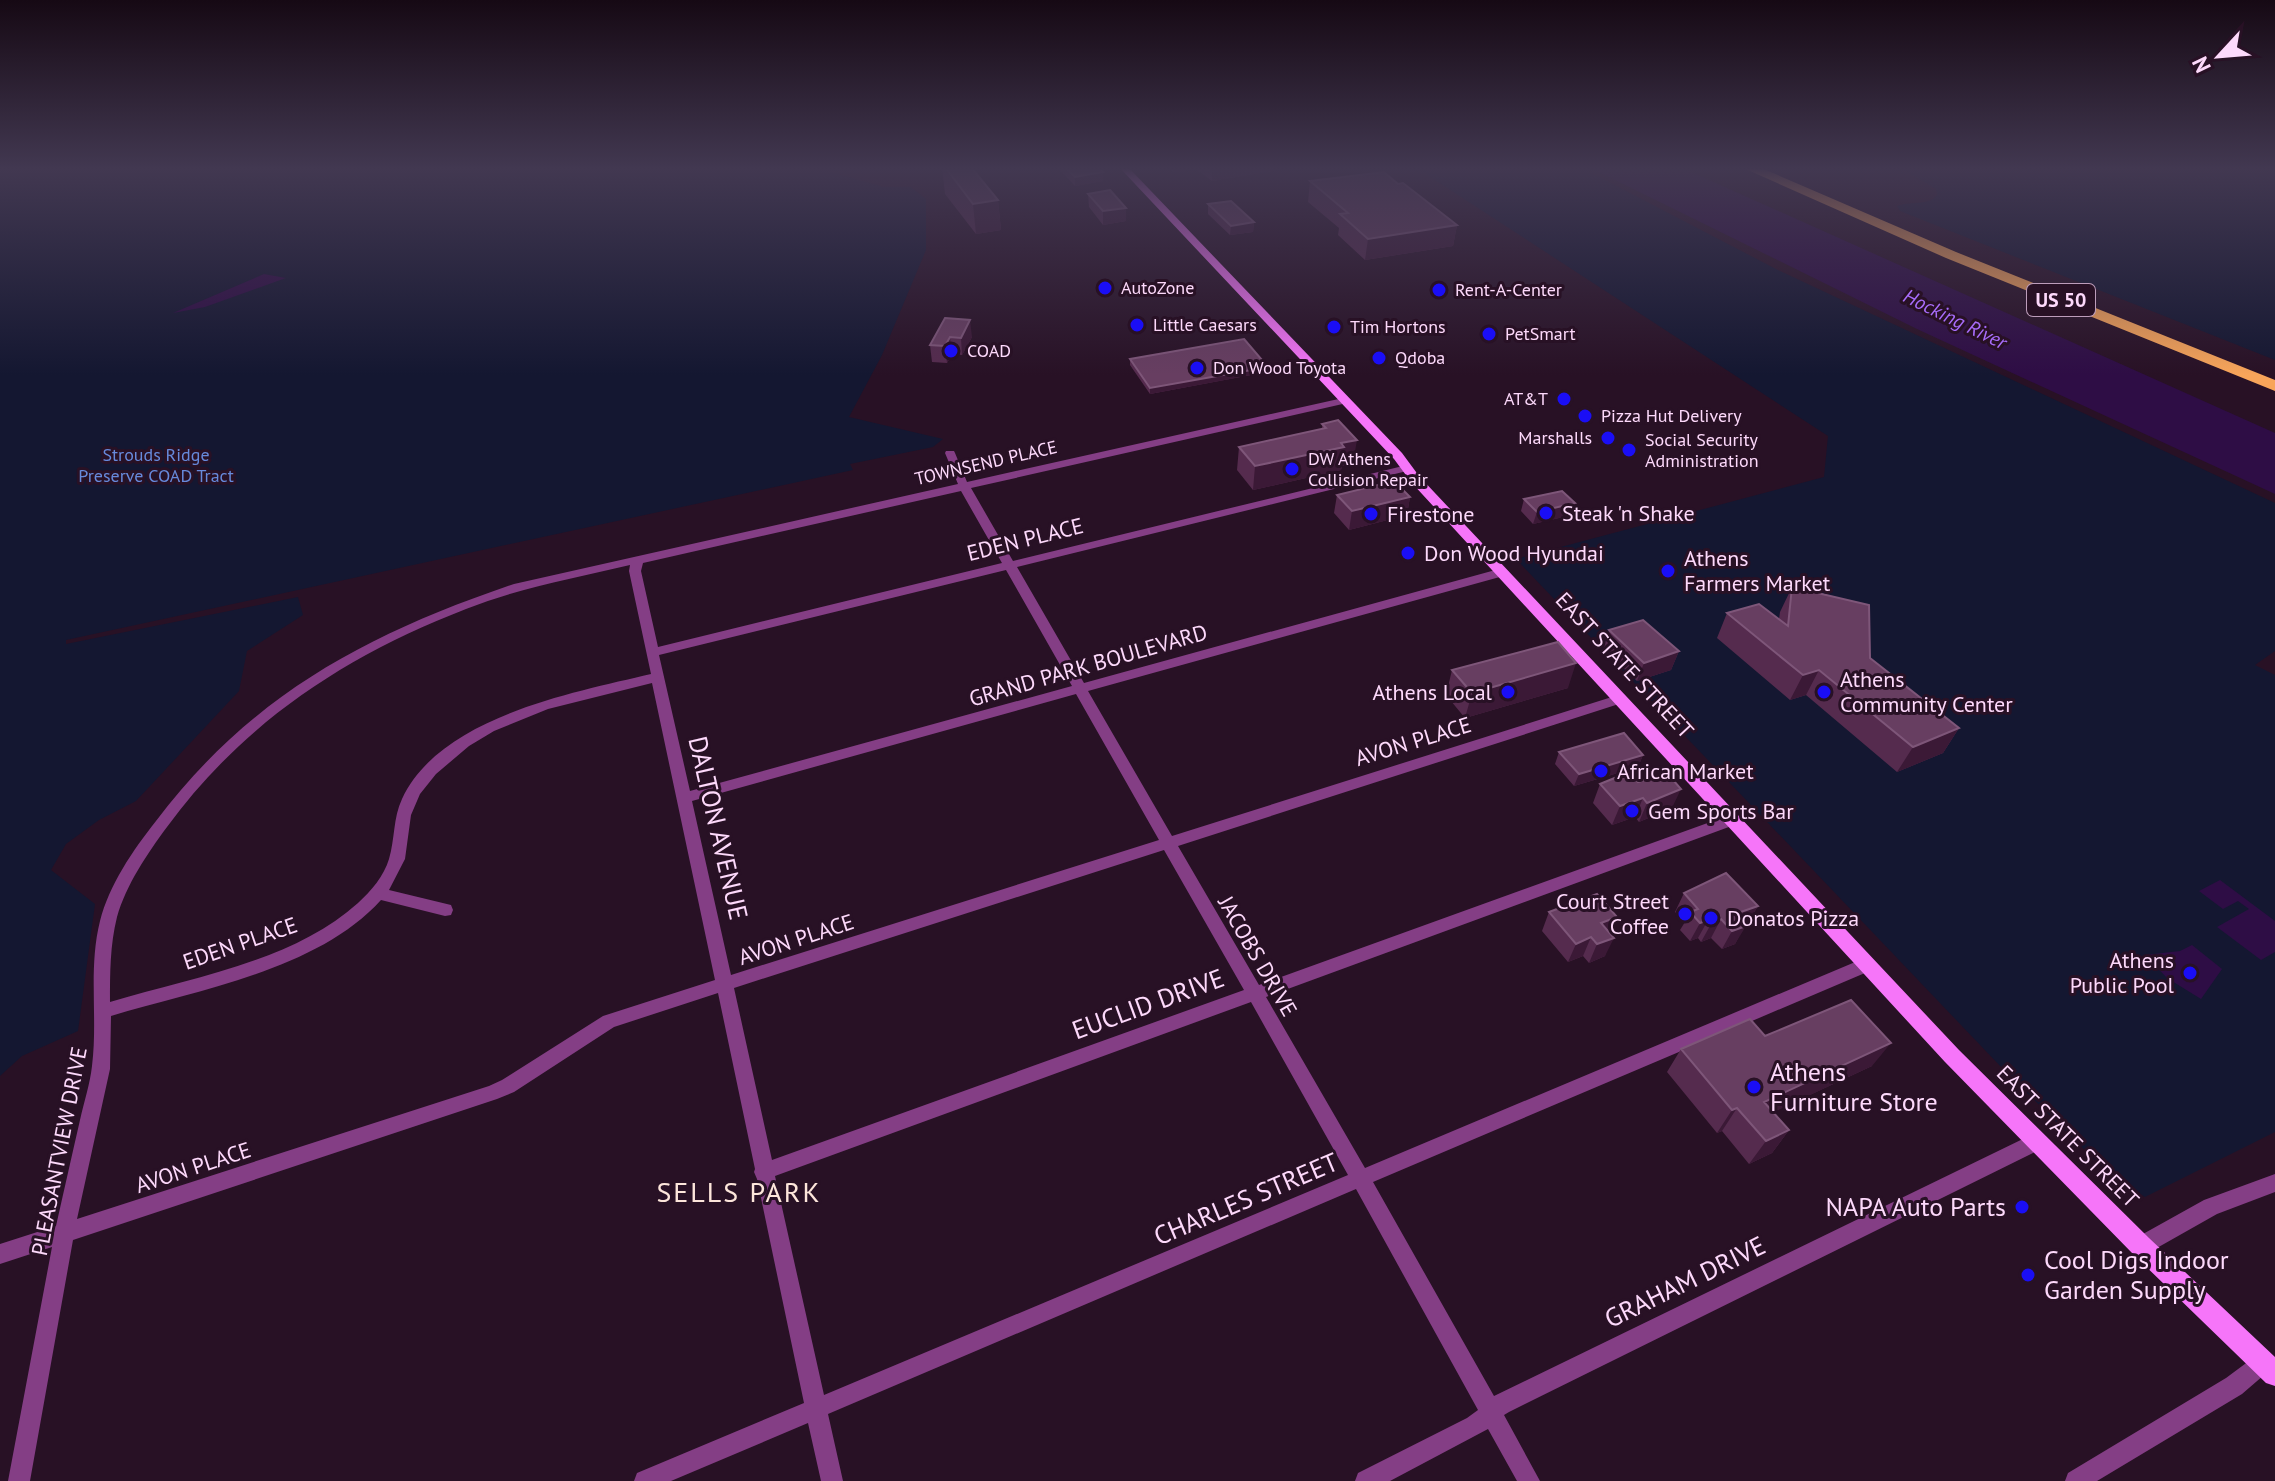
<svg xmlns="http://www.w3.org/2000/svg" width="2275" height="1481" font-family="'PT Sans',sans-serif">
	<rect width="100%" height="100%" fill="#281125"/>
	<path fill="#141731" d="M0,167H813L884,187H911L926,199V250L882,355L849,417L943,439L933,447L850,464L853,470L66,640V644L298,597L303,615L247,651L239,691L136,801L99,820L66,844L51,870L95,904L78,1031L22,1056L0,1076Z
		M1415,167H1580L1776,269L2275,503V651L2255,665L2275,675V1132L2145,1197L2113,1178L2003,1069L1516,559L1824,477L1828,436Z
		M1899,167H2275V360L1900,211L1897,206C1910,201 1929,206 1937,195L1936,189Z"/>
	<path fill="#2e0d45" d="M1589,167H1680L2275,433V494L1917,329Z
		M264,274L286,278L205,307L173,313Z
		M2220,880L2275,921V952L2261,960L2217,927L2249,909L2238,901L2223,909L2199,891Z
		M2192,945L2222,969L2201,999L2167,978L2145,955L2180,951Z"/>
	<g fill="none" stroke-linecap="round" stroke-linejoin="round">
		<path fill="#843e85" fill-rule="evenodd" d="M1343,398L1347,399V403L971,488L1013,561L1407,465L1412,468L1411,470L1017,567L1084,683L1499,569L1503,568L1509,572L1507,575L1088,691L1172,836L1615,696L1620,694L1627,699L1625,702L1178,846L1259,985L1727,816H1737L1739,820L1737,824L1266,997L1365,1168L1860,960L1866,958L1872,960L1874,965L1872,970L1373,1182L1494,1396L2029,1136L2036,1133L2043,1136L2045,1142L2043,1148L1509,1412L1504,1415L1540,1481H1517L1488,1429L1390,1481H1355L1358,1473L1467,1418L1478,1410L1356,1189L828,1414L843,1481H821L808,1423L671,1481H634L637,1473L804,1403L757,1179L754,1172L755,1169L718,993L614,1027L514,1092L497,1099L73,1240L30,1481H8L52,1247L0,1264V1244L56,1226C64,1190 72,1155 80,1120C84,1102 90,1084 92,1066C98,1018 88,969 100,921C109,885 133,850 156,821C251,695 367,634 514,584L958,484L945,453L946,451H954L955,453L967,482ZM961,491L1002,563L658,647L641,571L643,563ZM630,565L629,571L651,674C571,693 440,717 402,799C393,818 395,839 389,859C384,876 371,891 358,903C294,961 191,978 110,1002C110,973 110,945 117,917C126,885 147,854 167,827C244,722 345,656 466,609C519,588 575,578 630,565ZM1006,570L1072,686L690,791L659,655ZM652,683L715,980L603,1016L502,1080L489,1086L77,1219L110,1069L111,1016C197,990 318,970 381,900L445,916L451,915L453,910L451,905L389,890L405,859L411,815L420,794L436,774L469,746L494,731L548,709ZM1076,694L1159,840L731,975L692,801ZM1164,850L1244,990L772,1160L734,988ZM1251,1002L1348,1175L824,1395L775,1176Z
			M2275,1174V1192L2217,1214L2148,1253L2141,1256L2134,1253L2131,1246L2134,1239L2204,1200Z
			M2264,1351L2271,1355L2275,1362L2271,1369L2242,1394L2097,1481H2065L2068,1473L2226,1378L2257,1355Z"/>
		<path fill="#f675f9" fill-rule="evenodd" d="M1119,167H1128L1402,453L1419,476L1959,1050L2149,1238L2275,1357V1386L2266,1383L2133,1254L1945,1062L1411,482L1394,459Z"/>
		<path fill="#f8a55a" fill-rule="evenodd" d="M1741,167H1759L1956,252L2275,380V391L1946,258Z"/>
	</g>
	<path fill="#552b4e" d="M942,167H971L998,200L1001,230L976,234L945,194Z
		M1057,167H1097L1103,181L1075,186Z
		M1167,167H1296L1212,181L1196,169L1173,172Z
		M1310,181L1398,184L1457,225L1453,246L1365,260L1338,235L1339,228L1308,202Z
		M1088,194L1126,221L1103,225L1089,207Z
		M1208,204L1254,222L1253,232L1230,235L1208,214Z
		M945,318L972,337L962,355L952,354L947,363L932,362L930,345Z
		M1130,359L1267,372L1150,394L1130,365Z
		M1322,424L1353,463L1342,466L1341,470L1253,490L1237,470L1239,447L1322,429Z
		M1337,495L1410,497L1407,515L1349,530L1334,513Z
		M1524,499L1572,515L1533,524L1521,511Z
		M1792,587L1870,658L1959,728L1943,753L1897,772L1806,695L1790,700L1717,638L1727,613L1779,619L1780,612Z
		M1609,630L1679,651L1671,670L1637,681L1603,649Z
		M1452,670L1568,688L1465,718L1446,695Z
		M1559,752L1643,755L1638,767L1574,786L1555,764Z
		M1625,778L1638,782L1672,808L1639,822L1635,817L1612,825L1593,803L1600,784Z
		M1684,893L1758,906L1747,924L1745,925L1735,944L1722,949L1711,938L1701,942L1698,938L1690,941L1680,930L1685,922L1675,912Z
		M1549,912L1617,917L1610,933L1605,956L1589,963L1583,956L1568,962L1542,931Z
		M1765,1036L1872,1066L1773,1112L1789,1130L1772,1153L1749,1164L1722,1131L1717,1133L1667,1072L1681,1049Z"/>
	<path fill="#3b1936" d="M1173,167H1196V169L1173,172Z
		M1212,167H1296L1212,181Z
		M1103,172V181L1075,186V177Z
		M998,200L1001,230L976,234L973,204Z
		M1126,208V221L1103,225V211Z
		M1254,222L1253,232L1230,235L1231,226Z
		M1457,225L1453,246L1365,260L1368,239Z
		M970,320L972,337L962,355L961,338Z
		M950,337L952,354L947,363L945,346Z
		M1268,367L1267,372L1150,394V388Z
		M1357,440L1353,463L1342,466L1341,470L1253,490L1255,466Z
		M1410,497L1407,515L1349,530L1352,511Z
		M1575,503L1572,515L1533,524L1537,512Z
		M1679,651L1671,670L1637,681L1644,663Z
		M1576,663L1568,688L1465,718L1472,693Z
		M1819,670L1806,695L1790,700L1803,675Z
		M1959,728L1943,753L1897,772L1913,747Z
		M1643,755L1638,767L1574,786L1579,774Z
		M1681,789L1672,808L1639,822L1647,803Z
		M1643,798L1635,817L1612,825L1620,806Z
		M1758,906L1747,924L1731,930L1735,914Z
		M1617,917L1609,935L1593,942L1601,923Z
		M1721,919L1711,938L1701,942L1711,924Z
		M1708,920L1698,938L1690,941L1700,923Z
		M1746,926L1735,944L1722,949L1732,931Z
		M1591,937L1583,956L1568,962L1576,944Z
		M1614,938L1605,956L1589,963L1597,944Z
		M1891,1043L1872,1066L1750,1123L1764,1102Z
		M1737,1108L1722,1131L1717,1133L1732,1110Z
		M1789,1130L1772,1153L1749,1164L1766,1141Z"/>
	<path fill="#673e61" stroke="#7e5679" stroke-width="2" d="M945,167H971L998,200L973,204Z
		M1065,167H1097L1103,172L1075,177Z
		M1384,172L1398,184L1403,183L1457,225L1368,239L1340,214L1348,213L1310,181Z
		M1110,190L1126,208L1103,211L1088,194Z
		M1231,201L1254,222L1231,226L1208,204Z
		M945,318L970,320L961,338L950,337L945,346L930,345Z
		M1244,339L1268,367L1150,388L1130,359Z
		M1338,420L1357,440L1341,443L1344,447L1255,466L1239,447L1326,428L1322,424Z
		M1394,481L1410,497L1352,511L1337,495Z
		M1562,491L1575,503L1537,512L1524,499Z
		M1792,587L1869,605L1870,658L1959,728L1913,747L1819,670L1803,675L1727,613L1759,604L1788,626Z
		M1643,620L1679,651L1644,663L1609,630Z
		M1558,642L1576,663L1472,693L1452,670Z
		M1624,733L1643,755L1579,774L1559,752Z
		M1667,773L1681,789L1647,803L1643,798L1620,806L1600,784L1622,775L1625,778L1632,776L1638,782Z
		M1726,873L1758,906L1735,914L1746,926L1732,931L1721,919L1711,924L1708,920L1700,923L1690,912L1698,909L1684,893Z
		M1597,894L1617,917L1601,923L1614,938L1597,944L1591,937L1576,944L1549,912Z
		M1851,1000L1891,1043L1764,1102L1789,1130L1766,1141L1737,1108L1732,1110L1681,1049L1750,1019L1765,1036Z"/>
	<linearGradient id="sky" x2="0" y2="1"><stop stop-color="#160914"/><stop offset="0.45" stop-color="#423851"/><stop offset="1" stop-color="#423851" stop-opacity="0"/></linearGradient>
	<rect width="2275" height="375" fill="url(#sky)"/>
	<g fill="#1a0ef5" stroke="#281125" stroke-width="3">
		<circle cx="1105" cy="288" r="8"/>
		<circle cx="1439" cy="290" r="8"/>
		<circle cx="1137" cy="325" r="8"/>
		<circle cx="1334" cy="327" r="8"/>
		<circle cx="1489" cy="334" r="8"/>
		<circle cx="951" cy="351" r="8"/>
		<circle cx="1379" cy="358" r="8"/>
		<circle cx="1197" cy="368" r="8"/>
		<circle cx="1564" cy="399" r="8"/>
		<circle cx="1585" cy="416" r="8"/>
		<circle cx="1608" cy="438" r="8"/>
		<circle cx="1629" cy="450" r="8"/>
		<circle cx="1292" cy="469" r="8"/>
		<circle cx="1546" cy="513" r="8"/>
		<circle cx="1371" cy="514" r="8"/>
		<circle cx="1408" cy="553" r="8"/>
		<circle cx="1668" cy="571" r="8"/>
		<circle cx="1508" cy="692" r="8"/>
		<circle cx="1824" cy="692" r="8"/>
		<circle cx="1601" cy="771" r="8"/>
		<circle cx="1632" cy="811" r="8"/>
		<circle cx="1685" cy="914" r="8"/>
		<circle cx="1711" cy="918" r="8"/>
		<circle cx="2190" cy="973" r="8"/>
		<circle cx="1754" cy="1087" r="8"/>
		<circle cx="2022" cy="1207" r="8"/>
		<circle cx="2028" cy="1275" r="8"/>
	</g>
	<g text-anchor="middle" stroke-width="6" stroke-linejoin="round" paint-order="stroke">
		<g font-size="18" fill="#fdd9fb" stroke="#281125" text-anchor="start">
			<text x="1121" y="294">AutoZone</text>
			<text x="1455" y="296">Rent-A-Center</text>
			<text x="1153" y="331">Little Caesars</text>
			<text x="1350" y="333">Tim Hortons</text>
			<text x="1505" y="340">PetSmart</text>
			<text x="967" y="357">COAD</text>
			<text x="1395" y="364">Qdoba</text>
			<text x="1213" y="374">Don Wood Toyota</text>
			<text x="1548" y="405" text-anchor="end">AT&amp;T</text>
			<text x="1601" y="422">Pizza Hut Delivery</text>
			<text x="1592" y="444" text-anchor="end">Marshalls</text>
			<text x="1645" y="446">Social Security<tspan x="1645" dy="21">Administration</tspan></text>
			<text x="1308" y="465">DW Athens<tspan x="1308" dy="21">Collision Repair</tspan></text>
		</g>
		<g font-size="18" fill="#678adc" stroke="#281125">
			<text x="156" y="461">Strouds Ridge<tspan x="156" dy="21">Preserve COAD Tract</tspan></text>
		</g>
		<g font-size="18" fill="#fdd9fb" stroke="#281125">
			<text transform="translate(986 463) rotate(-13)" y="6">TOWNSEND PLACE</text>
		</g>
		<rect fill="#281125" stroke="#bd9dbb" stroke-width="2" x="2027" y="284" width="68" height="32" rx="6"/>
		<g font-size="20" font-weight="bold" fill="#fdd9fb">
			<text x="2061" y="307">US 50</text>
		</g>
		<g font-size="20" font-style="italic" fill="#a76cf9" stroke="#281125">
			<text transform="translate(1955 319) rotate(26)" y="7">Hocking River</text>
		</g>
		<g font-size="22" fill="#fdd9fb" stroke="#281125" text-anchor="start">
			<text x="1562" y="521">Steak 'n Shake</text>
			<text x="1387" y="522">Firestone</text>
			<text x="1424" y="561">Don Wood Hyundai</text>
			<text x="1684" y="566">Athens<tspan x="1684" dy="25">Farmers Market</tspan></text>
			<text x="1840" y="687">Athens<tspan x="1840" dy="25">Community Center</tspan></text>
			<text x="1492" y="700" text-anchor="end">Athens Local</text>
			<text x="1617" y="779">African Market</text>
			<text x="1648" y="819">Gem Sports Bar</text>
			<text x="1669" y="909" text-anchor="end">Court Street<tspan x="1669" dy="25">Coffee</tspan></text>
			<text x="1727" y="926">Donatos Pizza</text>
			<text x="2174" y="968" text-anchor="end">Athens<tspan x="2174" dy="25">Public Pool</tspan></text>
		</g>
		<g font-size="22" fill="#fdd9fb" stroke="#281125">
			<text transform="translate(1025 539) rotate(-14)" y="8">EDEN PLACE</text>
			<text transform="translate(1088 665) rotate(-16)" y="8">GRAND PARK BOULEVARD</text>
			<text transform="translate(1625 665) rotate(47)" y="8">EAST STATE STREET</text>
			<text transform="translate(1413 741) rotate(-17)" y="8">AVON PLACE</text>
			<text transform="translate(796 939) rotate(-18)" y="8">AVON PLACE</text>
			<text transform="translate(240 943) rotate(-19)" y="8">EDEN PLACE</text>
			<text transform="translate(1258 956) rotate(60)" y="8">JACOBS DRIVE</text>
			<text transform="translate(2068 1136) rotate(45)" y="8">EAST STATE STREET</text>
			<text transform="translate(59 1151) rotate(-79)" y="8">PLEASANTVIEW DRIVE</text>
			<text transform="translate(193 1167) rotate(-18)" y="8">AVON PLACE</text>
		</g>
		<g font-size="26" fill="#fdd9fb" stroke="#281125">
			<text transform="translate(718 828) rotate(77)" y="9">DALTON AVENUE</text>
			<text transform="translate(1148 1004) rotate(-20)" y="9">EUCLID DRIVE</text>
			<text transform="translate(1246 1199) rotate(-23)" y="9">CHARLES STREET</text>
			<text transform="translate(1685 1282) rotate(-26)" y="9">GRAHAM DRIVE</text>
		</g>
		<g font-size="26" fill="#fdd9fb" stroke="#281125" text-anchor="start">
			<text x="1770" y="1081">Athens<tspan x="1770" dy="30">Furniture Store</tspan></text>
			<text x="2006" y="1216" text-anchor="end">NAPA Auto Parts</text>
			<text x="2044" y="1269">Cool Digs Indoor<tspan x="2044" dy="30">Garden Supply</tspan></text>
		</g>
		<g font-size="28" letter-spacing="2" fill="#fde6db" stroke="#281125">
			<text x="739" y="1202">SELLS PARK</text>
		</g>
	</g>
	<g transform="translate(2219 56) rotate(244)" stroke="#281125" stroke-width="6" paint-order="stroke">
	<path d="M0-6L14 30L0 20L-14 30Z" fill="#fdd9fb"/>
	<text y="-12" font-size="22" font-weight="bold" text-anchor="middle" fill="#fdd9fb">N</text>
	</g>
</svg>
